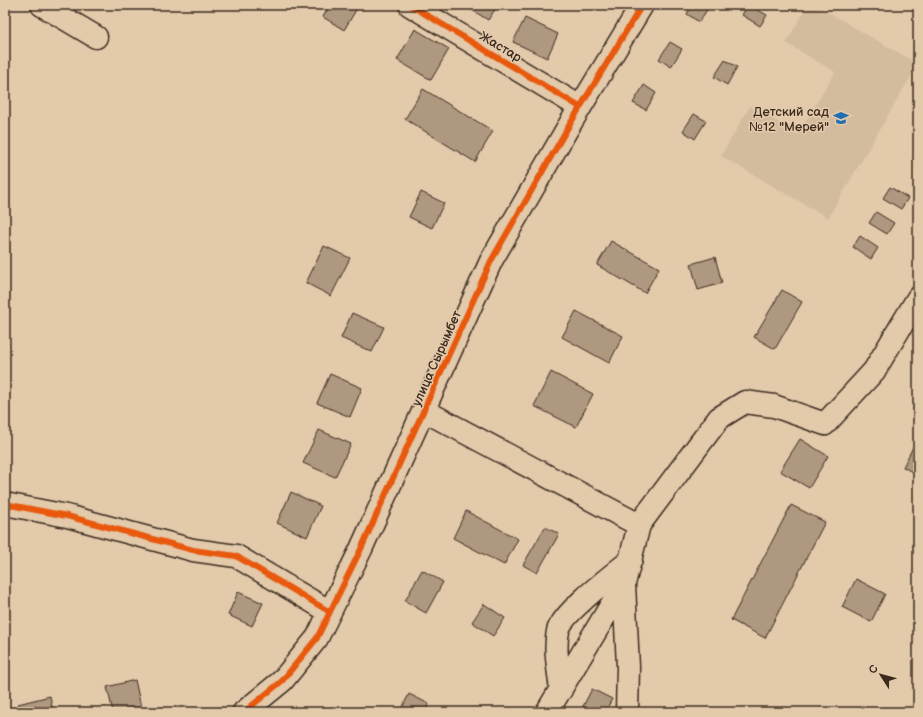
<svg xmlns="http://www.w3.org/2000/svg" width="923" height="717" font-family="'Balsamiq Sans',sans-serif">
	<rect width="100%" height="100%" fill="#e2caab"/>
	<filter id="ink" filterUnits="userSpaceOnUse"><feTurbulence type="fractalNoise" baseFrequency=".025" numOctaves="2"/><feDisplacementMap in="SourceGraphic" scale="8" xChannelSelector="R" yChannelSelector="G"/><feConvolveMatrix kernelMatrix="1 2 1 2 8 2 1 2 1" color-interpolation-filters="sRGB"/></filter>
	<g filter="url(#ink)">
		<path fill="#d3bb9e" d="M808,5H815L918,64L828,218L721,156L750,106L798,134L835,72L786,43Z"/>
		<path fill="#af9880" stroke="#3b2a1e" d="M330,5H359L344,30L323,17Z
			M464,5H498L488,20Z
			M692,5H710L699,22L687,14Z
			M748,5L767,15L760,26L742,15Z
			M525,18L558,34L547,58L513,42Z
			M415,29L449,49L431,80L397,60Z
			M670,42L682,49L671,67L659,59Z
			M725,60L737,67L727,85L714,77Z
			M644,85L656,93L646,110L633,103Z
			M423,89L493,131L475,162L405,119Z
			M694,114L706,121L695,139L683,131Z
			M890,187L908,198L901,209L883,198Z
			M421,192L444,203L432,228L409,217Z
			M876,212L894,223L887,234L869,223Z
			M860,236L878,248L871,259L853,247Z
			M611,241L659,268L645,293L597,265Z
			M324,246L350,258L331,296L306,283Z
			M715,257L722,283L698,290L691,264Z
			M782,290L802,302L775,349L754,337Z
			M576,311L623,336L609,363L562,337Z
			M352,313L384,327L372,352L341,338Z
			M551,372L593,394L576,427L534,406Z
			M330,374L362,388L350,417L317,403Z
			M319,430L351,444L335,477L303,463Z
			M800,439L828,456L809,488L780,471Z
			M915,443L918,444V475L903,467Z
			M291,492L321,506L307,537L277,523Z
			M791,505L825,522L765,638L731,620Z
			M466,511L518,539L504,565L453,538Z
			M545,527L559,534L537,573L523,565Z
			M422,570L443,582L426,613L405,601Z
			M856,579L885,594L871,622L842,607Z
			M238,592L263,603L252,626L228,615Z
			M484,604L505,618L493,636L472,622Z
			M135,680L141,707L113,712L107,687Z
			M592,689L612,699L605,712H580Z
			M409,694L429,704L425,712H400Z
			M50,696L53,712H20L18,704Z"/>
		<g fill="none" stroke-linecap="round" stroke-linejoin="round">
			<g stroke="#3b2a1e" stroke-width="25">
				<path id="minor" d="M42,5L96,37
					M410,5L580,107
					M425,411L639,525
					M5,504L67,516L193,550L236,556L330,612
					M561,690C559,671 554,650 558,631C562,613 615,573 631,560
					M244,712L282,681L317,638L361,549L491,261L567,129L642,5
					M547,712L624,584
					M627,712L628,667L624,584L639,525L719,418L745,402L774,406L825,424L874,371L918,298"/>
			</g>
			<use href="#minor" stroke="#e2caab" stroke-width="22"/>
			<g stroke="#e2caab" stroke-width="8">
				<path id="cycleway" d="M410,5L580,107
					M5,504L67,516L193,550L236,556L330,612
					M244,712L282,681L317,638L361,549L491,261L567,129L642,5"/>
			</g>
			<use href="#cycleway" stroke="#e8590c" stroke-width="6"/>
		</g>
	</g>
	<defs>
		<g id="school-bare" transform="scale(1.2)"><path d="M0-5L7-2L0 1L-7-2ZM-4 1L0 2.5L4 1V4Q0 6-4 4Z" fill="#1f6fb2" stroke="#e2caab" stroke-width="2.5" paint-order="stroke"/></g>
	</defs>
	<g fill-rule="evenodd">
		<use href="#school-bare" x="841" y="118"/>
	</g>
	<g text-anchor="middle" stroke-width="3" stroke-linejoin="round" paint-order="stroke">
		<g font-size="13" fill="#3b2a1e" stroke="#e2caab">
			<text transform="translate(501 46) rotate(31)" y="5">Жастар</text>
			<text transform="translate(436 358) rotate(-66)" y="5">улица Сырымбет</text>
		</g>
		<g font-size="13" fill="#3b2a1e" stroke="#e2caab" text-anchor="end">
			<text x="829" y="116">Детский сад<tspan x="829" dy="15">№12 "Мерей"</tspan></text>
		</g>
	</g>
	<rect width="923" height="717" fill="none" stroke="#e2caab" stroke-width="20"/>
	<rect x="10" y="10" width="903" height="697" fill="none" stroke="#3b2a1e" stroke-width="1.5" filter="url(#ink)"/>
	<g transform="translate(881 675) rotate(306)" stroke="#e2caab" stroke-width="3" paint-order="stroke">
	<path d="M0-3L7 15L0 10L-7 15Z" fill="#3b2a1e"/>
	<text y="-6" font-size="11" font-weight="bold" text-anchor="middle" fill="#3b2a1e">С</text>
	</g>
</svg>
